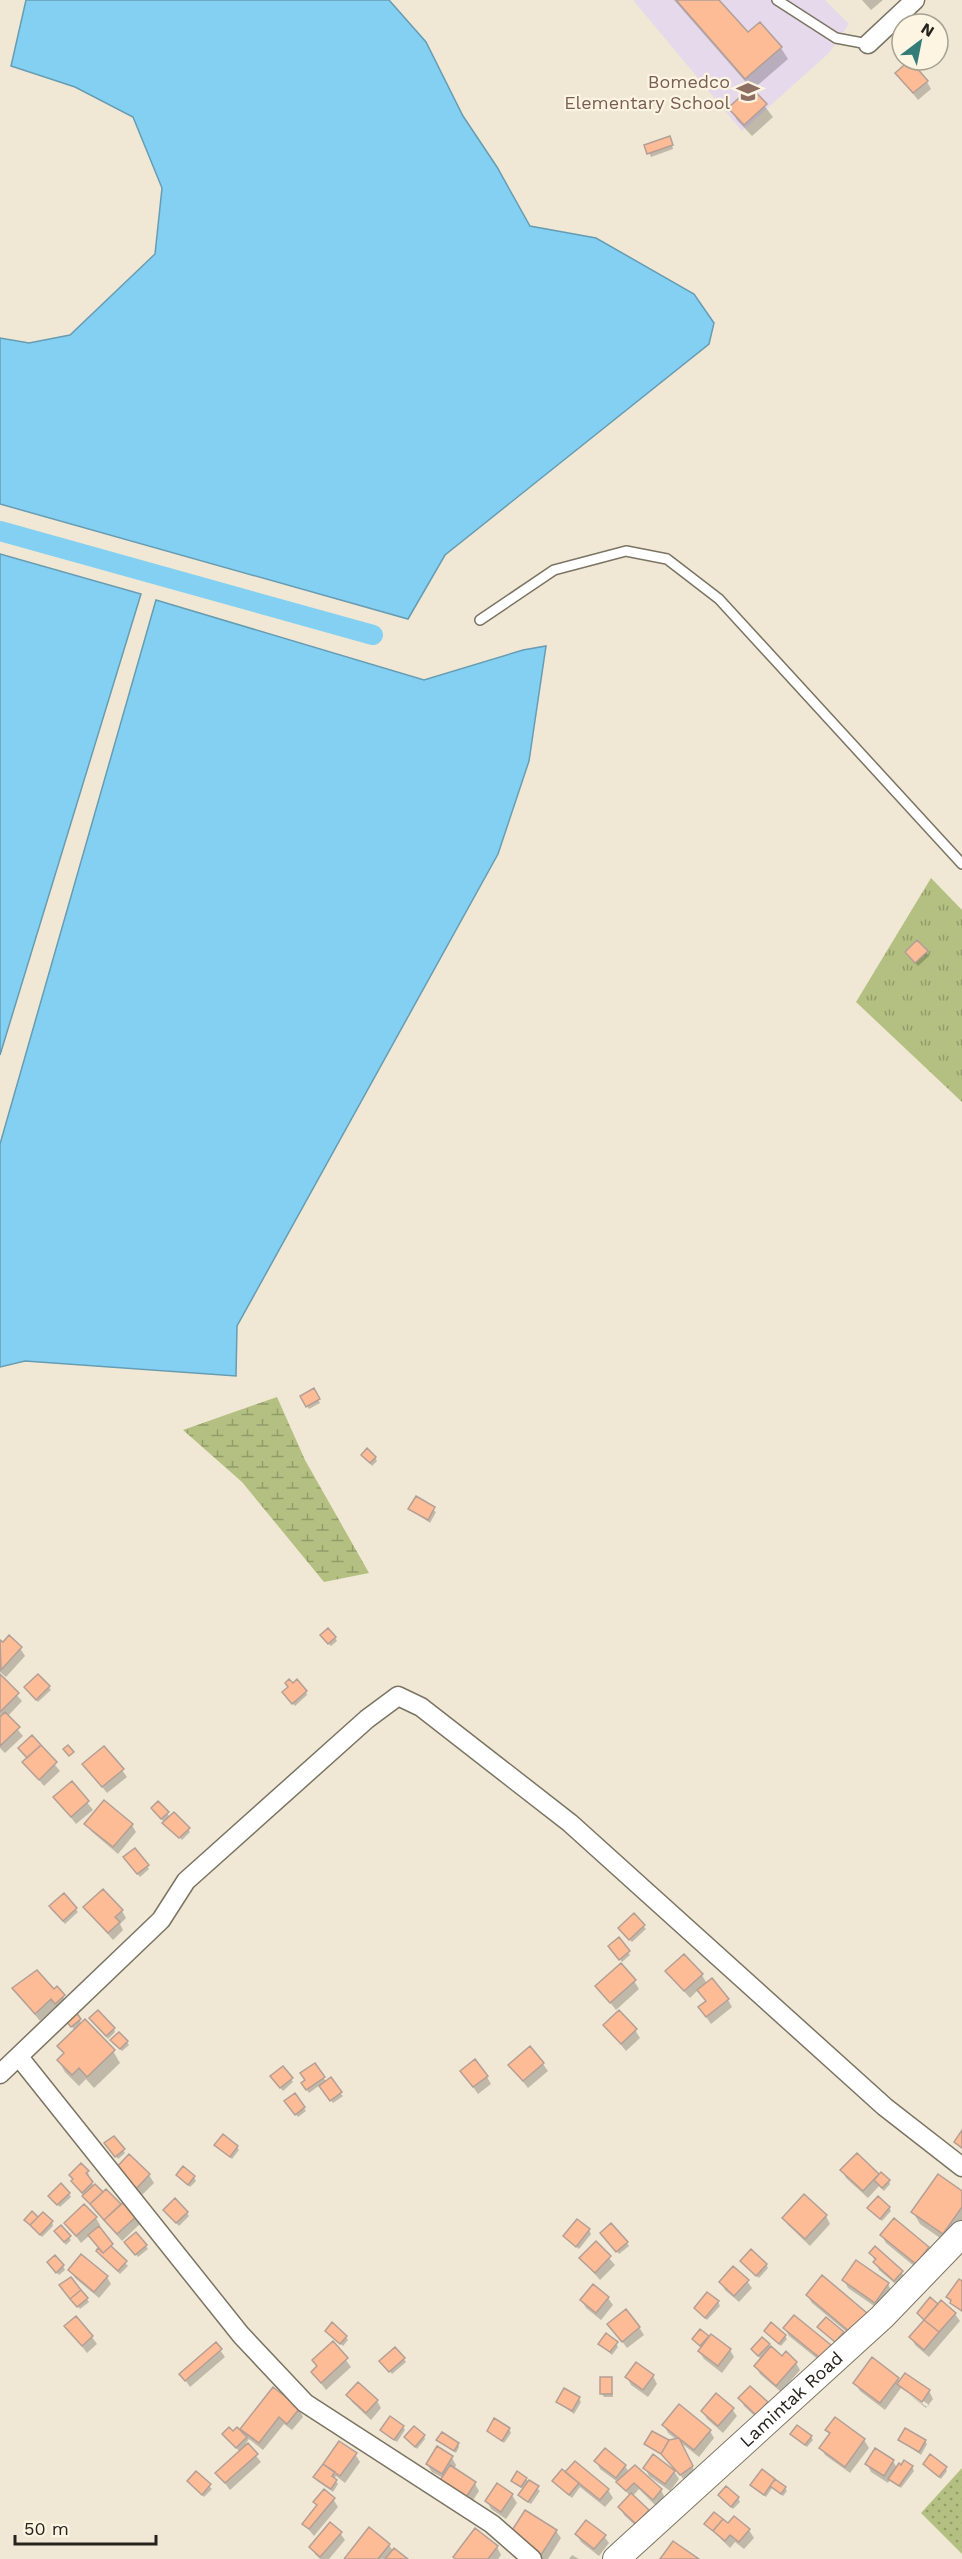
<svg xmlns="http://www.w3.org/2000/svg" width="962" height="2559" font-family="'Work Sans',sans-serif">
	<defs>
		<pattern id="grass-dots" width="8" height="8" patternUnits="userSpaceOnUse" patternTransform="scale(1.5)"><rect width="8" height="8" fill="#b4c081"/><path d="M2 2h.1M6 6h.1" fill="none" stroke="#929c69" stroke-width="1.8" stroke-linecap="round"/></pattern>
		<pattern id="wetland-marsh" width="20" height="14" patternUnits="userSpaceOnUse" patternTransform="scale(1.5)"><rect width="20" height="14" fill="#b4c081"/><path d="M1 5h8M5 5V1M11 12h8M15 12V8" fill="none" stroke="#929c69"/></pattern>
		<pattern id="park-tufts" width="24" height="20" patternUnits="userSpaceOnUse" patternTransform="scale(1.5)"><rect width="24" height="20" fill="#b4c081"/><path d="M3 7l-1-3M5 7V3M7 7l1-3M15 17l-1-3M17 17v-4M19 17l1-3" fill="none" stroke="#929c69"/></pattern>
	</defs>
	<rect width="100%" height="100%" fill="#f0e8d4"/>
	<path fill="#e7d9ec" d="M633,0H825L849,24L829,53L742,131Z"/>
	<path fill="url(#grass-dots)" d="M962,2468V2554L921,2513Z"/>
	<path fill="url(#wetland-marsh)" d="M277,1397L305,1460L369,1573L324,1582L242,1482L183,1430Z"/>
	<path fill="url(#park-tufts)" d="M931,878L962,910V1102L856,1002Z"/>
	<path fill="#83d0f3" stroke="#679cb2" stroke-width="1.5" d="M26,0H389L426,42L463,116L497,167L530,226L596,238L694,294L714,323L709,344L445,555L408,619L0,504V338L29,343L70,335L155,254L162,188L133,117L75,87L11,66Z
		M0,554L141,594L0,1055Z
		M156,600L424,680L523,650L546,646L529,761L498,854L237,1326L236,1376L25,1361L0,1367V1144Z"/>
	<path fill="#0003" fill-rule="evenodd" d="M674,0H717L747,35L781,48L788,59L752,90L773,117L752,136L737,120L730,108L751,88Z
		M862,0H883L871,10Z
		M897,73L927,82L931,89L918,100Z
		M671,141L673,149L651,157L646,146Z
		M917,942L929,956L918,966L909,956Z
		M313,1390L320,1403L309,1409L302,1397Z
		M363,1455L375,1457L377,1461L372,1466Z
		M416,1498L436,1512L430,1523L410,1509Z
		M335,1637L337,1641L331,1646L324,1639Z
		M0,1642L20,1648L25,1656L6,1677L0,1672Z
		M0,1676L22,1701L7,1717L23,1736L5,1753L0,1748Z
		M49,1687L51,1690L38,1702L25,1688Z
		M306,1692L307,1695L295,1706L286,1696Z
		M32,1737L60,1771L44,1786L24,1762L28,1759Z
		M84,1764L122,1770L127,1777L107,1793Z
		M72,1783L93,1810L76,1824L55,1797Z
		M158,1803L170,1817L188,1829L190,1832L182,1840L154,1812L153,1809Z
		M86,1824L132,1825L136,1832L118,1854L91,1831Z
		M127,1861L147,1866L149,1869L140,1877Z
		M64,1895L78,1912L65,1924L53,1910Z
		M85,1908L122,1911L126,1918L120,1924L123,1930L113,1940Z
		M634,1916L646,1929L632,1942L622,1932Z
		M619,1939L630,1955L622,1962L612,1949Z
		M667,1972L702,1975L707,1984L728,2000L732,2007L711,2024L700,2008L707,2002L698,1990L690,1998Z
		M634,1981L639,1989L616,2010L597,1986Z
		M57,1988L68,2004L61,2011L56,2006L40,2021L14,1989L54,1991Z
		M75,2014L82,2024L113,2051L120,2063L94,2088L86,2079L79,2086L65,2072L58,2060L64,2054L59,2046L75,2031L67,2020Z
		M91,2019L114,2029L115,2032L108,2039Z
		M605,2025L635,2030L640,2038L626,2051Z
		M127,2042L129,2045L122,2051L114,2044Z
		M543,2064L548,2071L528,2088L510,2065Z
		M283,2068L293,2082L283,2091L274,2080Z
		M462,2071L487,2077L491,2084L478,2094Z
		M323,2078L343,2096L333,2103L320,2085L309,2093L303,2084Z
		M295,2096L306,2111L298,2117L288,2105Z
		M216,2145L237,2147L239,2150L232,2159Z
		M108,2147L123,2150L125,2153L118,2159Z
		M857,2155L879,2176L889,2181L890,2184L884,2191L879,2186L868,2198L846,2178L842,2170Z
		M129,2156L149,2175L154,2183L141,2196L121,2177Z
		M87,2171L89,2175L87,2177L94,2186L102,2193L106,2191L121,2207L125,2203L141,2223L122,2241L96,2212L73,2182Z
		M178,2175L194,2177L196,2181L190,2187Z
		M962,2193V2228L950,2245L920,2224L913,2212Z
		M69,2194L71,2197L60,2207L52,2199Z
		M889,2207L891,2211L882,2221L869,2209Z
		M32,2213L38,2219L52,2222L53,2226L42,2237L26,2220Z
		M167,2213H187L189,2216L179,2226Z
		M826,2216L830,2224L810,2246L788,2225L783,2218Z
		M96,2218L100,2225L98,2228L112,2245V2249L128,2266L120,2274L99,2254L97,2251L99,2249L90,2235L81,2243L66,2223Z
		M589,2230L591,2234L579,2249L565,2236Z
		M56,2232L69,2237L71,2240L66,2245Z
		M604,2236L627,2243L629,2246L619,2254Z
		M882,2236L928,2248L932,2256L920,2271L886,2243Z
		M596,2243L615,2265L600,2280L581,2258Z
		M128,2245L146,2246L148,2249L138,2257Z
		M871,2253L901,2272L906,2279L899,2287L879,2270Z
		M766,2264L768,2268L759,2278L744,2265Z
		M51,2266H63L65,2270L59,2275Z
		M70,2270L107,2277L111,2284L99,2298L75,2278Z
		M844,2280L888,2284L892,2292L880,2310L848,2288Z
		M747,2281L752,2288L739,2302L725,2290L721,2282Z
		M63,2289L87,2299L89,2302L80,2309Z
		M807,2295L866,2314L870,2321L855,2339L812,2303Z
		M608,2298L613,2305L601,2320L586,2308L582,2301Z
		M718,2302L720,2306L707,2320L695,2308Z
		M938,2306L955,2314L960,2321L929,2357L915,2345L911,2337L925,2321L918,2313Z
		M609,2324L639,2327L644,2335L627,2348Z
		M66,2326L92,2337L97,2344L87,2353Z
		M785,2329L830,2346L834,2354L825,2365L789,2336Z
		M766,2331L785,2336L787,2339L781,2346Z
		M329,2334L346,2337L348,2340L343,2346Z
		M707,2337L730,2350L734,2357L722,2373L704,2359L699,2351L702,2348L693,2339Z
		M333,2343L351,2367L326,2390L313,2373Z
		M616,2343L618,2347L612,2355L600,2344Z
		M769,2345L782,2358L796,2363L800,2370L781,2392L760,2374L756,2366L762,2360L752,2350Z
		M220,2350L225,2357L190,2387L181,2374Z
		M404,2359L406,2362L392,2374L383,2364Z
		M653,2376L657,2384L648,2397L631,2385L627,2377Z
		M611,2378L613,2397H604L602,2394Z
		M898,2379L900,2382L929,2391L933,2399L926,2408L901,2388L885,2410L860,2391L855,2383ZM903,2386L929,2405L927,2407L903,2390Z
		M348,2395L377,2401L381,2408L371,2420L352,2402Z
		M740,2398L766,2403L771,2411L761,2422L744,2406Z
		M579,2399L581,2402L574,2414L558,2402Z
		M299,2409L303,2417L292,2430L284,2424L263,2450L249,2439L246,2443L261,2462L230,2490L217,2473L240,2452L226,2437H246L242,2429Z
		M732,2409L737,2416L723,2433L707,2419L702,2411Z
		M835,2419L864,2440L869,2448L850,2473L825,2455L821,2448L830,2435L827,2430Z
		M664,2425L710,2431L714,2438L699,2457L680,2442L696,2474L685,2481L665,2457L646,2444L670,2443L677,2440L668,2433Z
		M403,2427L405,2430L397,2442L382,2431Z
		M509,2429L511,2433L504,2443L488,2431Z
		M792,2434L811,2437L813,2440L807,2447Z
		M424,2436L425,2439L417,2449L406,2437Z
		M438,2440L458,2444L459,2447L456,2453Z
		M900,2440L925,2441L927,2444L921,2455Z
		M355,2454L360,2462L345,2483L336,2476L334,2479L338,2484L333,2492L317,2481L315,2477Z
		M452,2458L456,2465L454,2470L475,2484L479,2491L468,2508L443,2478L432,2472L427,2464Z
		M596,2461L625,2466L629,2472L661,2490L665,2498L657,2507L639,2489L632,2497L648,2511L652,2519L641,2531L624,2515L620,2507L630,2496L619,2483L600,2469Z
		M893,2461L897,2468L912,2467L914,2471L901,2488L890,2480L888,2483L871,2472L867,2464Z
		M575,2463L608,2490L613,2498L605,2507L580,2487L572,2498L556,2485L554,2481L566,2474Z
		M925,2464L945,2468L947,2471L941,2479Z
		M645,2468L674,2471L679,2479L670,2491L649,2476Z
		M762,2471L785,2488L787,2491L783,2496L772,2488L766,2497L754,2488L752,2485Z
		M196,2473L212,2489L204,2497L189,2481Z
		M526,2479L540,2491L531,2504L522,2499L520,2495L524,2490L512,2481Z
		M497,2485L512,2495L517,2503L506,2519L491,2509L487,2501Z
		M719,2495L738,2498L740,2502L733,2509Z
		M333,2499L338,2507L314,2536L304,2524L318,2507L315,2502Z
		M734,2518L749,2530L754,2538L744,2549L735,2542L730,2548L706,2524L728,2525Z
		M556,2531L561,2538L548,2559H541L515,2543Z
		M340,2533L345,2540L329,2559H320L315,2554L310,2547Z
		M577,2535L604,2536L609,2543L599,2556L581,2542Z
		M389,2545L393,2551L405,2559H346Z
		M497,2547L501,2555L498,2559H456L454,2557Z
		M572,2555L579,2559H569Z"/>
	<g fill="none" stroke-linecap="round" stroke-linejoin="round">
		<path stroke="#83d0f3" stroke-width="20" d="M0,531L373,635"/>
	</g>
	<path fill="#fdbb96" stroke="#b39f95" stroke-width="1.5" d="M676,0H719L748,32L760,22L782,47L745,79Z
		M910,60L928,81L913,93L895,73Z
		M751,87L767,104L744,125L728,108Z
		M670,136L673,145L647,154L644,145Z
		M917,940L928,951L915,963L905,952Z
		M314,1388L320,1399L306,1407L300,1396Z
		M367,1448L376,1457L370,1463L361,1455Z
		M416,1496L435,1507L428,1520L408,1509Z
		M328,1628L336,1637L328,1644L320,1635Z
		M9,1635L22,1647L1,1670L0,1640L3,1642Z
		M0,1674L19,1693L0,1712Z
		M38,1674L50,1686L36,1700L24,1687Z
		M289,1679L293,1683L297,1679L307,1691L292,1704L282,1692L288,1687L285,1683Z
		M5,1712L20,1727L0,1746V1717Z
		M32,1735L41,1745L27,1758L18,1748Z
		M41,1745L57,1762L39,1780L22,1762Z
		M68,1745L74,1752L69,1756L63,1749Z
		M104,1746L124,1769L102,1787L82,1764Z
		M72,1781L89,1801L71,1817L53,1797Z
		M104,1800L133,1824L113,1847L84,1824Z
		M158,1801L169,1812L161,1819L151,1808Z
		M174,1812L190,1828L179,1838L162,1823Z
		M135,1848L149,1865L137,1874L123,1857Z
		M103,1889L123,1910L115,1917L120,1922L108,1933L83,1907Z
		M64,1893L77,1908L63,1921L49,1906Z
		M634,1913L645,1925L629,1940L618,1928Z
		M619,1937L630,1951L619,1960L608,1946Z
		M684,1954L703,1974L684,1991L665,1971Z
		M621,1963L636,1980L610,2003L595,1986Z
		M37,1970L54,1989L57,1986L65,1995L55,2004L51,1999L35,2014L12,1988Z
		M712,1978L729,1999L706,2017L698,2007L706,2001L697,1990Z
		M98,2010L115,2028L106,2036L89,2018Z
		M619,2010L637,2029L621,2044L603,2025Z
		M76,2012L81,2019L71,2027L65,2020Z
		M85,2019L115,2050L87,2077L79,2068L72,2075L57,2060L64,2053L57,2046Z
		M119,2032L128,2041L120,2049L110,2040Z
		M530,2046L544,2063L523,2081L508,2065Z
		M475,2059L488,2076L473,2087L460,2071Z
		M315,2063L325,2077L306,2090L301,2083L305,2080L300,2073Z
		M283,2066L293,2078L280,2088L270,2076Z
		M331,2077L342,2092L330,2101L319,2086Z
		M295,2093L305,2107L295,2115L284,2101Z
		M962,2130V2148L954,2142Z
		M223,2134L238,2146L230,2157L214,2145Z
		M114,2136L125,2149L115,2157L104,2143Z
		M857,2153L879,2174L863,2191L840,2170Z
		M129,2154L150,2174L136,2189L115,2169Z
		M81,2163L89,2171L86,2173L93,2182L82,2193L71,2181L73,2179L69,2175Z
		M183,2166L195,2176L188,2185L176,2175Z
		M881,2172L890,2180L882,2188L874,2180Z
		M938,2174L962,2191V2207L943,2234L911,2212Z
		M61,2183L70,2193L57,2205L48,2196Z
		M95,2184L103,2192L90,2204L82,2196Z
		M106,2189L121,2204L104,2220L90,2204Z
		M804,2194L827,2215L805,2239L782,2218Z
		M878,2196L890,2207L880,2219L867,2208Z
		M175,2198L188,2212L176,2223L163,2210Z
		M125,2201L138,2215L117,2234L104,2220Z
		M84,2204L97,2217L76,2236L64,2223Z
		M32,2211L38,2217L30,2225L24,2220Z
		M43,2212L53,2221L40,2235L30,2225Z
		M894,2218L929,2247L916,2264L880,2235Z
		M577,2219L590,2229L576,2247L563,2236Z
		M611,2223L628,2242L616,2252L600,2233Z
		M61,2225L71,2236L64,2242L54,2231Z
		M99,2226L113,2244L103,2253L88,2235Z
		M136,2232L147,2245L135,2255L124,2242Z
		M596,2241L611,2256L595,2273L579,2258Z
		M111,2246L127,2261L118,2271L96,2251L98,2248L103,2253Z
		M875,2246L903,2271L894,2281L873,2262L876,2259L869,2253Z
		M751,2249L767,2264L756,2276L740,2261Z
		M81,2254L108,2276L94,2292L68,2270Z
		M55,2255L64,2265L56,2273L47,2262Z
		M856,2260L889,2283L875,2303L842,2280Z
		M733,2266L749,2280L734,2296L719,2282Z
		M822,2275L867,2313L850,2332L806,2295Z
		M71,2277L81,2290L70,2299L59,2285Z
		M959,2279L962,2281V2311L950,2303L951,2300L946,2297Z
		M593,2284L609,2297L596,2313L580,2300Z
		M81,2290L88,2298L77,2307L70,2299Z
		M707,2292L719,2301L705,2318L694,2308Z
		M930,2297L938,2304L924,2320L917,2313Z
		M941,2300L956,2313L939,2332L924,2320Z
		M626,2309L640,2327L622,2342L607,2324Z
		M794,2315L831,2345L820,2358L783,2328Z
		M76,2316L93,2336L82,2346L64,2326Z
		M826,2317L844,2332L835,2342L817,2327Z
		M924,2320L939,2332L924,2350L909,2337Z
		M332,2322L347,2336L340,2344L325,2331Z
		M771,2322L786,2335L779,2344L764,2331Z
		M700,2329L709,2336L700,2346L692,2339Z
		M606,2333L618,2342L610,2352L598,2344Z
		M711,2334L731,2349L718,2366L698,2351Z
		M762,2337L770,2344L758,2356L751,2349Z
		M333,2341L348,2358L321,2383L311,2372L317,2366L312,2360Z
		M216,2342L222,2349L185,2381L179,2374Z
		M771,2346L782,2356L786,2351L797,2362L776,2386L754,2366Z
		M395,2347L405,2358L389,2372L379,2361Z
		M872,2357L899,2378L880,2403L853,2383Z
		M636,2362L654,2375L643,2390L625,2377Z
		M905,2373L930,2390L922,2402L897,2384Z
		M600,2377H612V2394H600Z
		M358,2382L378,2400L366,2413L346,2395Z
		M750,2386L768,2402L756,2415L738,2398Z
		M273,2387L300,2408L287,2424L279,2417L259,2443L240,2429Z
		M564,2388L580,2397L572,2411L556,2402Z
		M716,2393L734,2408L718,2426L701,2411Z
		M679,2404L711,2430L694,2450L662,2425Z
		M390,2416L404,2426L394,2440L380,2430Z
		M835,2417L865,2439L845,2467L819,2448L830,2433L825,2430Z
		M494,2418L510,2428L502,2441L487,2431Z
		M797,2425L812,2436L805,2445L790,2434Z
		M414,2426L425,2435L415,2447L404,2437Z
		M229,2427L233,2431L237,2427L247,2437L236,2448L222,2434Z
		M905,2428L926,2440L919,2452L898,2440Z
		M652,2431L669,2440L661,2454L644,2444Z
		M442,2432L459,2443L454,2451L436,2440Z
		M679,2438L693,2466L680,2475L661,2454L669,2440Z
		M339,2441L357,2453L340,2476L323,2464Z
		M248,2443L258,2454L225,2483L215,2473Z
		M437,2446L453,2456L442,2474L426,2464Z
		M605,2448L626,2465L616,2478L594,2461Z
		M875,2448L894,2460L884,2476L865,2464Z
		M653,2454L675,2471L665,2484L643,2468Z
		M930,2454L947,2467L939,2477L923,2464Z
		M904,2460L913,2466L899,2486L888,2479L899,2463L901,2465Z
		M575,2461L609,2489L600,2500L565,2472Z
		M323,2464L335,2472L332,2476L337,2480L331,2489L313,2477Z
		M450,2465L476,2482L463,2502L437,2485Z
		M635,2465L662,2489L653,2500L634,2483L626,2491L616,2482Z
		M562,2469L579,2483L569,2495L552,2481Z
		M762,2469L775,2479L764,2495L750,2485Z
		M196,2471L211,2484L202,2495L187,2481Z
		M517,2471L527,2478L521,2487L511,2481Z
		M775,2479L786,2487L781,2494L770,2486Z
		M529,2480L539,2486L528,2502L518,2495Z
		M497,2483L513,2494L501,2512L485,2501Z
		M726,2486L739,2497L731,2507L718,2495Z
		M324,2489L335,2498L309,2529L302,2524L317,2505L313,2502Z
		M631,2493L649,2510L636,2524L618,2507Z
		M525,2510L557,2530L541,2555L509,2535Z
		M714,2512L723,2519L713,2531L704,2524Z
		M734,2516L750,2529L739,2542L730,2535L725,2541L713,2531L723,2519L728,2523Z
		M586,2520L606,2535L594,2549L575,2534Z
		M330,2522L342,2532L320,2557L309,2547Z
		M369,2527L390,2544L378,2559H344Z
		M475,2528L498,2546L488,2559H456L453,2557Z
		M673,2541L699,2559H660Z
		M394,2548L408,2559H385Z"/>
	<g fill="none" stroke-linecap="round" stroke-linejoin="round">
		<g stroke="#7b7463" stroke-width="12">
			<path id="lane" d="M777,0L836,38L868,44
				M480,620L554,570L626,551L667,559L719,599L962,864"/>
		</g>
		<g stroke="#7b7463" stroke-width="21">
			<path id="street" d="M868,44L915,0
				M19,2057L241,2335L305,2403L492,2524L532,2559
				M0,2074L161,1920L186,1881L367,1719L398,1696L421,1707L570,1823L885,2107L962,2167"/>
		</g>
		<g stroke="#7b7463" stroke-width="28">
			<g id="secondary">
				<path id="s1" d="M616,2559L882,2317L962,2234"/>
			</g>
		</g>
		<use href="#lane" stroke="#fff" stroke-width="9"/>
		<use href="#street" stroke="#fff" stroke-width="18"/>
		<use href="#secondary" stroke="#fff" stroke-width="26"/>
	</g>
	<defs>
		<g id="school-bare" transform="scale(1.8)"><path d="M0-5L7-2L0 1L-7-2ZM-4 1L0 2.5L4 1V4Q0 6-4 4Z" fill="#8d6e63" stroke="#fdf5e1" stroke-width="2.5" paint-order="stroke"/></g>
	</defs>
	<g fill-rule="evenodd">
		<use href="#school-bare" x="748" y="92"/>
	</g>
	<g text-anchor="middle" stroke-width="4.5" stroke-linejoin="round" paint-order="stroke">
		<g font-size="18" fill="#785e54" stroke="#fdf5e1" text-anchor="end">
			<text x="730" y="88">Bomedco<tspan x="730" dy="21">Elementary School</tspan></text>
		</g>
		<g font-size="18" fill="#25231c" stroke="#fdf5e1">
			<text dy="6" stroke="none"><textPath href="#s1" startOffset="237">Lamintak Road</textPath></text>
		</g>
	</g>
	<g transform="translate(920 42) rotate(32)"><circle r="28" fill="#fdf5e1" stroke="#a7a192" stroke-width="1.5"/>
	<path d="M0-4.5L10 22L0 15L-10 22Z" fill="#347c78"/>
	<text y="-9" font-size="16" font-weight="bold" text-anchor="middle" fill="#25231c">N</text>
	</g>
	<path d="M15 2535v9h141v-9" fill="none" stroke="#25231c" stroke-width="3"/>
	<text x="24" y="2535" font-size="18" fill="#25231c" stroke="#fdf5e1" stroke-width="4.5" paint-order="stroke">50 m</text>
</svg>
